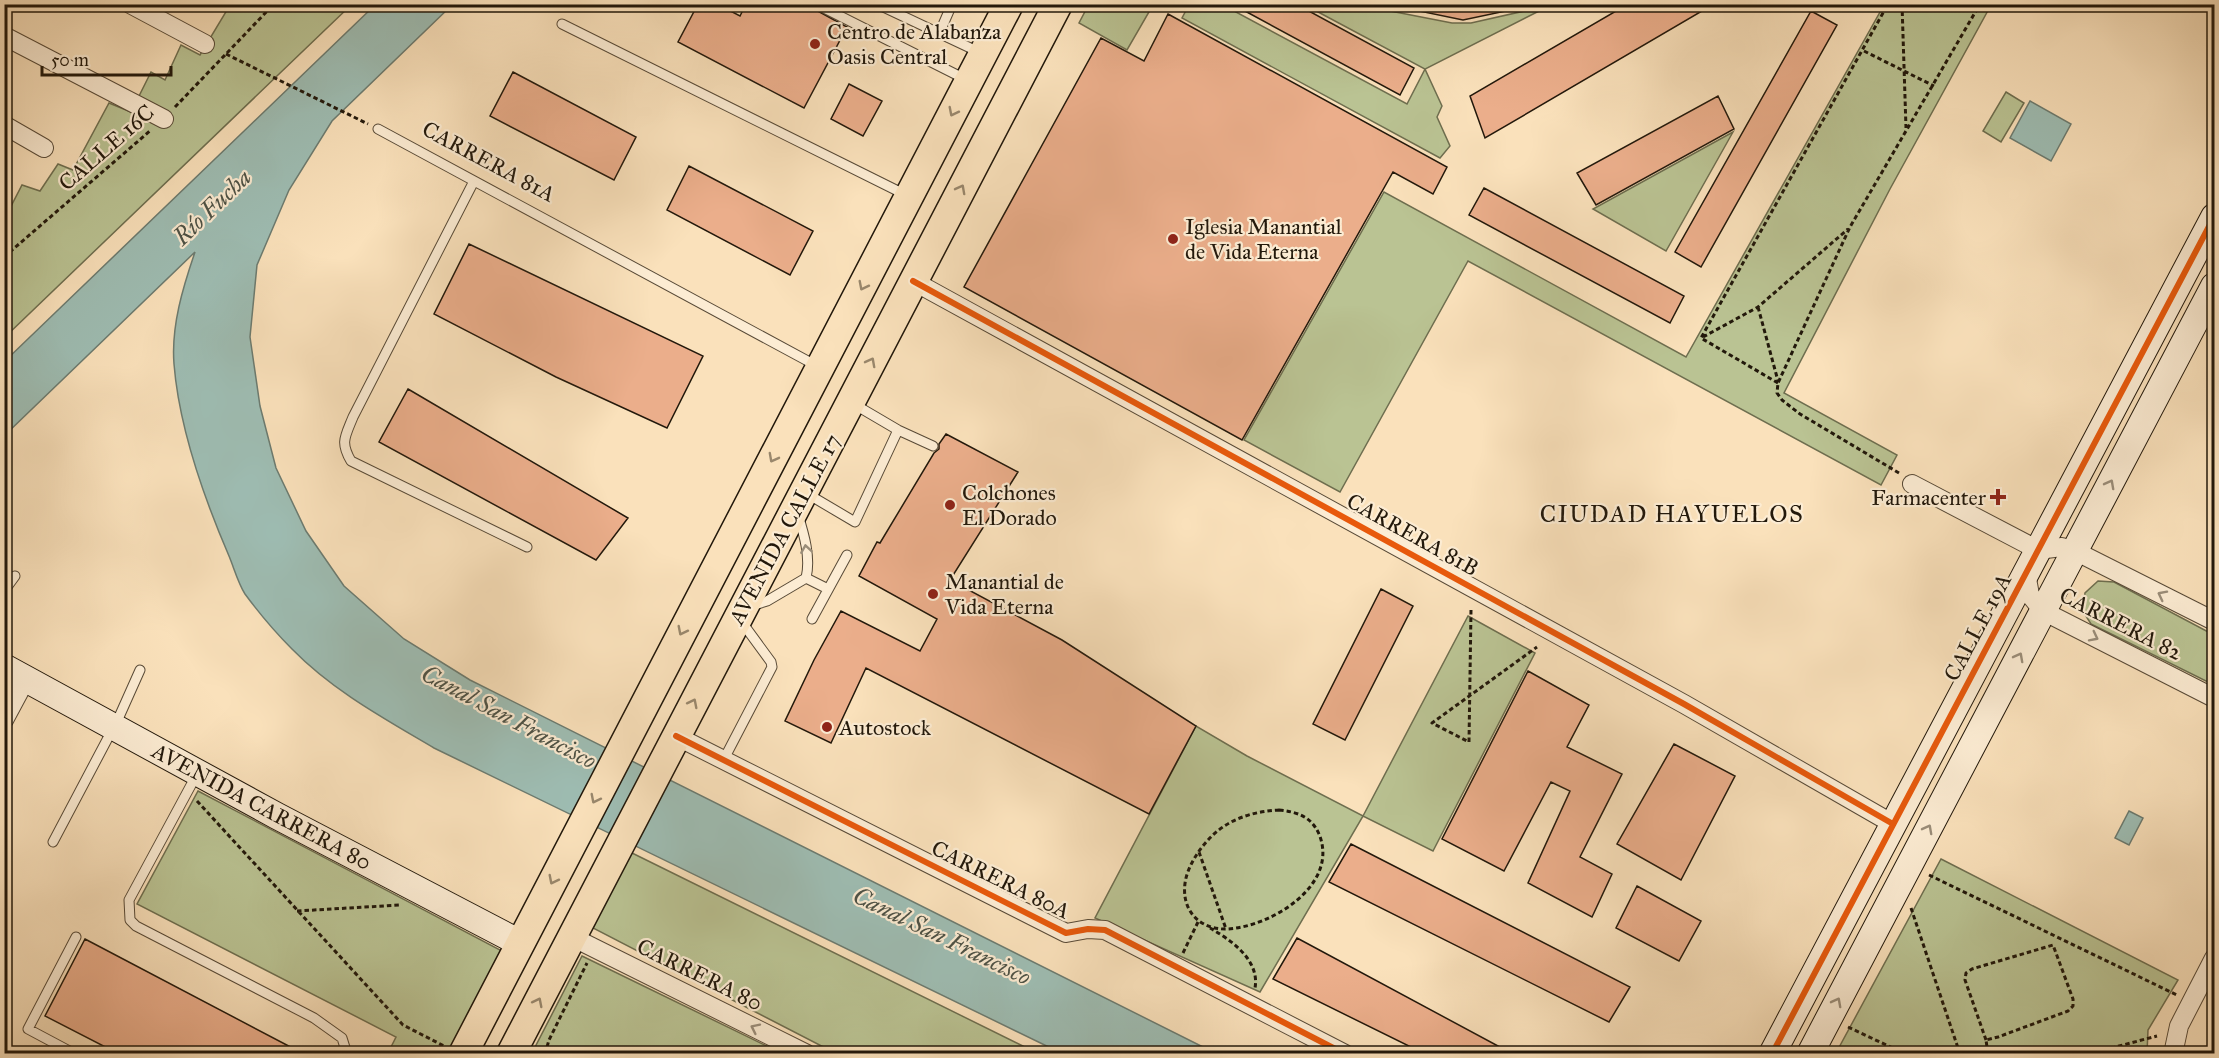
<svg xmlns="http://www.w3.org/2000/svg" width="2219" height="1058" font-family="'IM FELL Great Primer',serif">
	<rect width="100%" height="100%" fill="#fae1bb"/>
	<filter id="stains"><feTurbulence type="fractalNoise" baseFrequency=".00333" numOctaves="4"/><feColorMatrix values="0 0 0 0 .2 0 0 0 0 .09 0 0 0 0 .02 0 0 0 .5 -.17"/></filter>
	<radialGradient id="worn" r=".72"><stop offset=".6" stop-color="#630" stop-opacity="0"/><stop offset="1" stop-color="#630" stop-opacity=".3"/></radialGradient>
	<path fill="#bac393" stroke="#6e6e4f" stroke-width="1.5" d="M1089,4H1153V5L1127,50L1079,23Z
		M230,5H351L5,337V218L22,185L40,191L58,164L73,170L109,103L131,112L151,72L165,80L181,45L200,55Z
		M1189,5H1223L1407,104L1425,69L1305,5H1372L1380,9L1452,23H1471L1551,5L1425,69L1442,106L1437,117L1450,146L1440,158L1182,18Z
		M1884,5H1991L1890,189L1784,393L1897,455L1881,485L1468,261L1340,492L1244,440L1384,192L1686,357Z
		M2006,92L2024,103L2001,142L1983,131Z
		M1733,132L1666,251L1593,209Z
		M2098,581L2114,582L2214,635V685L2091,624L2082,610L2085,593Z
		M1468,616L1535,653L1433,851L1363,816L1260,992L1095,918L1196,726L1247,756L1363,816Z
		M198,791L502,951L448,1053H388L396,1037L137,904Z
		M630,852L1037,1053H835L593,928Z
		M1941,859L2178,980L2148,1030L2147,1053H1836Z
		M582,956L781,1053H532Z"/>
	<path fill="#9ebdb3" stroke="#6c7b70" stroke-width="1.5" d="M375,5H452L332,121L289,190L257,265L250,337L260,406L276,468L306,531L344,586L404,639L470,680L1215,1053H1061L434,748C385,719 333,691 292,649C276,633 259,613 245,594C238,583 234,568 229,556C204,498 179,427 174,364C171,326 183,287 195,252L5,435V361Z
		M2030,101L2071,124L2051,161L2010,138Z
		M2129,811L2143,818L2129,845L2115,838Z"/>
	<path fill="#ebae8b" stroke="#22180b" stroke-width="1.5" d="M698,4H717L740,16L746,4H805L847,27L804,108L678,42Z
		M1232,4H1296L1414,68L1400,95Z
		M1419,4H1505L1506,11L1463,20L1419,11Z
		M1628,4H1714L1485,138L1470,96Z
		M1811,11L1837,25L1701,267L1675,252Z
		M1168,14L1447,167L1433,194L1393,172L1242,440L964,287L1101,38L1144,61Z
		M513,72L636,137L614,180L490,116Z
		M849,84L882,101L863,136L831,119Z
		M1718,96L1734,129L1596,205L1577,173Z
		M689,166L813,231L790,275L667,210Z
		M1484,188L1684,296L1670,323L1469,215Z
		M469,244L703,356L667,428L556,377L434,314Z
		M408,389L628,518L596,560L379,442Z
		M946,434L1018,472L950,580L1062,640L1196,726L1149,814L866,668L831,743L785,721L814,660L841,611L920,651L937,619L859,576L877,542L880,543L934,453L939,449V444Z
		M1381,589L1413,606L1345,740L1313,724Z
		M1528,671L1589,705L1567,747L1622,774L1580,857L1612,874L1592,917L1528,883L1570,791L1551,782L1504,871L1442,839Z
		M1674,744L1735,776L1681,880L1617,844Z
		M1351,844L1630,987L1609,1022L1329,882Z
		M1637,886L1701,921L1679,961L1616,928Z
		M1297,938L1511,1053H1423L1273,979Z
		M85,939L302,1053H117L45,1016Z"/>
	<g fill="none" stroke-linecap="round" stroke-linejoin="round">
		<g stroke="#584a37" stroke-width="11">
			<path id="lane" d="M816,4L967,80
				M877,4L981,53
				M562,24L906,195
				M939,34L952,4
				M378,129L817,366
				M474,181L353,417C345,437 340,442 351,461L527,547
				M852,403L898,430L933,446
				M806,493L855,522L898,430
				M806,578L828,589
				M4,591L15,576
				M751,606L767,601L806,578C811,558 804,534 798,515
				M812,619L847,555
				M723,761L772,667L771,662L741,621
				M197,774L129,900L130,920L136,926L314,1018L342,1038L347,1054
				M53,842L119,717L140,670
				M75,1054L28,1029L76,937"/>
		</g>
		<g stroke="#584a37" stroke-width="20">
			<path id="street" d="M130,4L205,44
				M4,36L164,119
				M4,125L44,148
				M913,281L1684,704L1893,824
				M1912,484L2038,550L2062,547L2075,551L2214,621
				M2026,573L2030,595L2043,611L2214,698
				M4,720L26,679
				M676,736L1066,933L1088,929L1105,930L1345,1054
				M572,937L807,1054
				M2173,1054L2179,1026L2214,958"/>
		</g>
		<g stroke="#22180b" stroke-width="28">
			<path id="secondary" d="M4,667L277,816L520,943
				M1772,1054L2214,217
				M1810,1054L2214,286"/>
		</g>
		<g stroke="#22180b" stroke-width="31">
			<path id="primary" d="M463,1054L1009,4
				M511,1054L1058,4"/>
		</g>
		<path stroke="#22180b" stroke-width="3" stroke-dasharray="4.5 3" stroke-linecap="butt" d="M1902,4L1906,128
			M1864,51L1934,86
			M226,54L368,124
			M175,107L274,4
			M4,257L151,130
			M1758,307L1778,381
			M1703,337L1758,307L1848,229
			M1778,383L1701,338L1888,4
			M1899,473L1800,414L1782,400L1777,393L1778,383L1850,227L1980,4
			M1471,610L1469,742L1432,723L1537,647
			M197,801L403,1025L444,1046
			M1279,810C1297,812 1311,816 1319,834C1340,885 1271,927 1227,929C1198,930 1179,908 1186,878C1191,858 1209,835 1226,825C1242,815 1261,811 1279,810Z
			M1199,852L1226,929
			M1929,875L2177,995
			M1911,908L1960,1054
			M297,911L400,905
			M1210,928C1231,940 1260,960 1255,988
			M1183,953L1198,922
			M1848,1027L1899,1051
			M1986,1040L1965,980L1966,973L1972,969L2053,945L2073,999V1006L2068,1011L1998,1037L1986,1040L1988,1054
			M545,1054L549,1040L587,963
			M1981,1054L1987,1051
			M2089,1054L2157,1036"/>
		<use href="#lane" stroke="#fcecd3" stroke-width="9"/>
		<use href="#street" stroke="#fcecd3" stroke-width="18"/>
		<use href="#secondary" stroke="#fcecd3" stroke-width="26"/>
		<use href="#primary" stroke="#fae1bb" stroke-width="28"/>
		<g stroke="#fcecd3" stroke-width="10">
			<path id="cycleway" d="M913,281L1684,704L1893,824
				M676,736L1066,933L1088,929L1105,930L1345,1054
				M1772,1054L2214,217"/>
		</g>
		<use href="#cycleway" stroke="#e8590c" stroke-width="6"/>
	</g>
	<defs><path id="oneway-chevron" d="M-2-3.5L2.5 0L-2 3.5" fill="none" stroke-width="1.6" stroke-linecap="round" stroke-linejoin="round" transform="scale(1.5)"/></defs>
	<g stroke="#99876c">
		<use href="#oneway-chevron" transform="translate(953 112) rotate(117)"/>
		<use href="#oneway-chevron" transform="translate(961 189) rotate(-62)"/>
		<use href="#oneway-chevron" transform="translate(863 286) rotate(117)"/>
		<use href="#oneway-chevron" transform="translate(871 362) rotate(-62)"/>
		<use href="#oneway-chevron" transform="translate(773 458) rotate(118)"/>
		<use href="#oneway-chevron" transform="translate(682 631) rotate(117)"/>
		<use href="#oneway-chevron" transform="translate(693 703) rotate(-63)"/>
		<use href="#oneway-chevron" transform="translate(595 799) rotate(117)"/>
		<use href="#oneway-chevron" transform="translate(553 880) rotate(117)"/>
		<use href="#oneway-chevron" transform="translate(538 1002) rotate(-63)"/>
	</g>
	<g stroke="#9a8d79">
		<use href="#oneway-chevron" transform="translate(2110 484) rotate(-62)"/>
		<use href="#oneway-chevron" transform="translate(806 549) rotate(-99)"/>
		<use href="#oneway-chevron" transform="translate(2162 595) rotate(-153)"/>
		<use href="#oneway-chevron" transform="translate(2094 637) rotate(27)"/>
		<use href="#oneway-chevron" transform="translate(2019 657) rotate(-62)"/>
		<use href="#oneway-chevron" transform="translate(1928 829) rotate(-62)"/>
		<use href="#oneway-chevron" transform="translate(1837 1002) rotate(-62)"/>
		<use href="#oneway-chevron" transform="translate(755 1028) rotate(-154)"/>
	</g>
	<g fill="#8f2418" stroke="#fcecd3" stroke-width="2">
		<circle cx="815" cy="44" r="6"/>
		<circle cx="1173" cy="239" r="6"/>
		<path d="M1995 488h6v6h6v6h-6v6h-6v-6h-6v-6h6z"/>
		<circle cx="950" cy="505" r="6"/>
		<circle cx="933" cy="594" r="6"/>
		<circle cx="827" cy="727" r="6"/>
	</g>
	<g text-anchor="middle" stroke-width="4.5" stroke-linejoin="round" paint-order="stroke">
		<g font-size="22" fill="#22180b" stroke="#fcecd3" text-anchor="start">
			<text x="827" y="39">Centro de Alabanza<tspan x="827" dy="25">Oasis Central</tspan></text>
			<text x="1185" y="234">Iglesia Manantial<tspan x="1185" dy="25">de Vida Eterna</tspan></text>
			<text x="962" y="500">Colchones<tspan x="962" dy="25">El Dorado</tspan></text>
			<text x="1986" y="505" text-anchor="end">Farmacenter</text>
			<text x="945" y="589">Manantial de<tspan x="945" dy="25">Vida Eterna</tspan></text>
			<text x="839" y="735">Autostock</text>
		</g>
		<g font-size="22" fill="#22180b" stroke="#fcecd3">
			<text transform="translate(106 147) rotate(-41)" y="8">CALLE 16C</text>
			<text transform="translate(489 161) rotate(28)" y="8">CARRERA 81A</text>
			<text transform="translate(784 529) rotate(-62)" y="8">AVENIDA CALLE 17</text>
			<text transform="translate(1413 534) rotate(29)" y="8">CARRERA 81B</text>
			<text transform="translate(2121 623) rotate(27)" y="8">CARRERA 82</text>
			<text transform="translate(1977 627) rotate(-62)" y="8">CALLE 19A</text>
			<text transform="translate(262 806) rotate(28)" y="8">AVENIDA CARRERA 80</text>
			<text transform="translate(1001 879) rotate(26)" y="8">CARRERA 80A</text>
			<text transform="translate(700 974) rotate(26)" y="8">CARRERA 80</text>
		</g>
		<g font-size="24" font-style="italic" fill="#4d5246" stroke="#fcecd3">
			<text transform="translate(212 207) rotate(-44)" y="8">Río Fucha</text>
			<text transform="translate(509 717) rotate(28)" y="8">Canal San Francisco</text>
			<text transform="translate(942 936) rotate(26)" y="8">Canal San Francisco</text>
		</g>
		<g font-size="24" letter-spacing="1.5" fill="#22180b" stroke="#fcecd3">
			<text x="1672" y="522">CIUDAD HAYUELOS</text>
		</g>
	</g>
	<rect width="2219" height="1058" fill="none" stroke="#fae1bb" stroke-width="24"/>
	<rect x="6" y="6" width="2207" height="1046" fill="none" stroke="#22180b" stroke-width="3"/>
	<rect x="12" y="12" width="2195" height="1034" fill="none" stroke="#22180b" stroke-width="1.5"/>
	<path d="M42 66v9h129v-9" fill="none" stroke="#22180b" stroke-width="3"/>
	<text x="51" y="66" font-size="18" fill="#22180b" stroke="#fcecd3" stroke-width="4.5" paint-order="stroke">50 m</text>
	<rect width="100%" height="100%" filter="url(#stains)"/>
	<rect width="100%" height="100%" fill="url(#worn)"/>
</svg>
